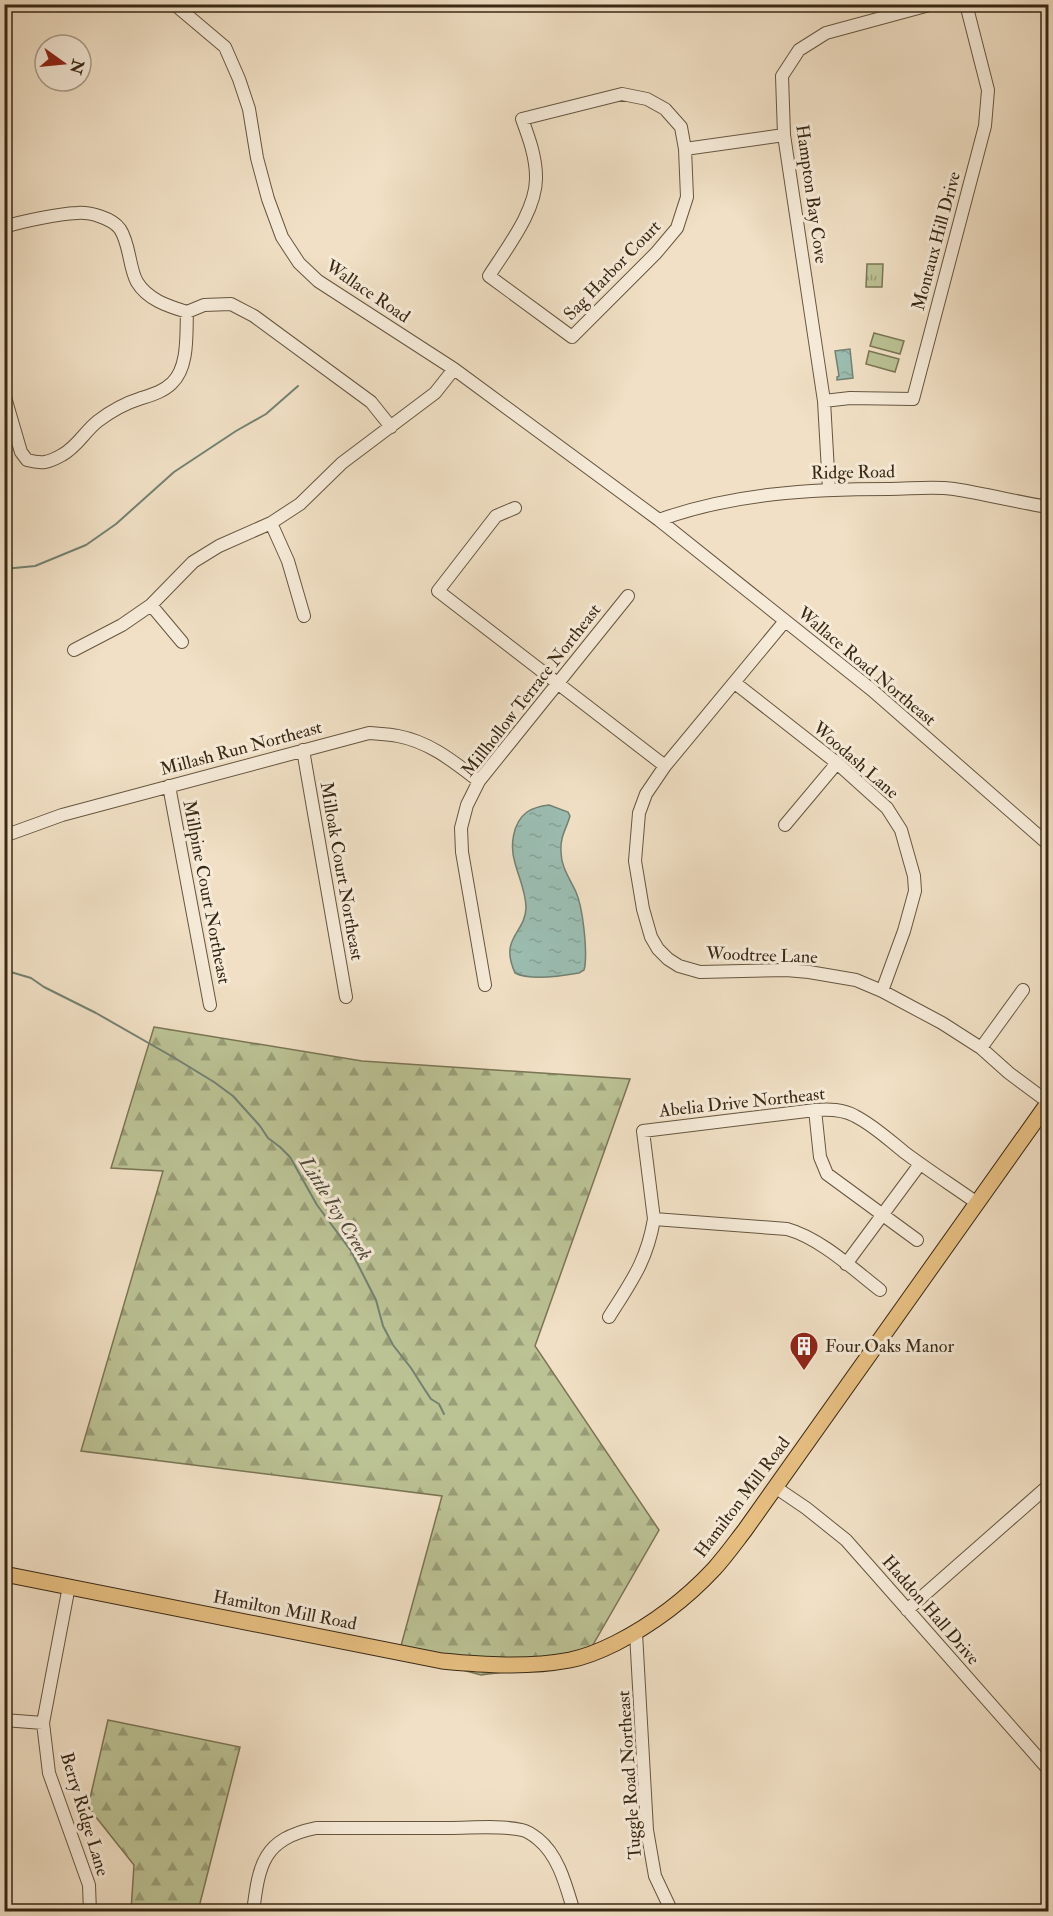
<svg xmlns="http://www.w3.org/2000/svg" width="1053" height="1916" font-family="'IM FELL Double Pica',serif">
	<defs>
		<pattern id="grass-tufts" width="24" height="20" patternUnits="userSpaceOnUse" patternTransform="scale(1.5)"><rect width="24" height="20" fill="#bbc294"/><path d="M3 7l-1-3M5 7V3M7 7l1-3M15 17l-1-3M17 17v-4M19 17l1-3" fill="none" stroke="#999e78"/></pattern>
		<pattern id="forest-firs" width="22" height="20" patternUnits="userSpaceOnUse" patternTransform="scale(1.5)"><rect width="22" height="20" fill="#bbc294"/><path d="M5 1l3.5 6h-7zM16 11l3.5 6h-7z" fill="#999e78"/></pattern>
		<pattern id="water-ripples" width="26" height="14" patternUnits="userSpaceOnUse" patternTransform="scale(1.5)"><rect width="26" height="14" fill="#9bbdb1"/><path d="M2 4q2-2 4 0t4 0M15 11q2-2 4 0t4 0" fill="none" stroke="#86a297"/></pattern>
	</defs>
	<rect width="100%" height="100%" fill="#f1e0c5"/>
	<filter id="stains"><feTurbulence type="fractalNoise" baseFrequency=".00333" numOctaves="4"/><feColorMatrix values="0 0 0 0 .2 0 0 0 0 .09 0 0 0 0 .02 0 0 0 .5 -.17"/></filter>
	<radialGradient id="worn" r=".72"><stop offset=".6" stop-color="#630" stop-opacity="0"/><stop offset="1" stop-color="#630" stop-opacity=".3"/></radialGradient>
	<path fill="url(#grass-tufts)" stroke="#7a7554" stroke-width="1.5" d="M867,264H883L882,287H866Z"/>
	<path fill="url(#forest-firs)" stroke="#7a7554" stroke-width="1.5" d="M154,1027L362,1061L630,1079L535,1346L659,1530L583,1662L481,1675L399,1653L442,1496L81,1451L163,1171L111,1168Z
		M108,1720L240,1747L198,1911H131L134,1865L88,1807Z"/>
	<path fill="#bbc294" stroke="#7a7554" stroke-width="1.5" d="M874,333L904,341L900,354L870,346Z
		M869,351L899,359L895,372L866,364Z"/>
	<path fill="url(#water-ripples)" stroke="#738172" stroke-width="1.5" d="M850,349L853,378L837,380V377L839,376L835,351Z
		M549,805L568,812L570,816C566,830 560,836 561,852C561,867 570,879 576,892C583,908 587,948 585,966L584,970L579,973C562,976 530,981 515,973C499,937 525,934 526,908C526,892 519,878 515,863C510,847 512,823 527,812C533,808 541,806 549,805Z"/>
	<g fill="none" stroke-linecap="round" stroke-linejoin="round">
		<path stroke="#738172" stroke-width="2" d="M4,569L35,566L86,545L116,524L174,472L236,431L266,414L298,386
			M4,970L31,978L44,987L96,1013L173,1057L214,1082L233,1096L260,1126L268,1138L280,1147L290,1157L317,1205L351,1251L376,1300L383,1326L393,1345L411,1368L425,1390L431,1399L439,1404L444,1414"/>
		<g stroke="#665640" stroke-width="14">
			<path id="minor" d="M174,4L225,47L239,79L249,109L257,158L268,199L282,237L299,263L318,281L454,369L659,520L872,690L1048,844
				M622,94L647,99L665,109L681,127L685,149L687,197L677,228L656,253L572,337L489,276C506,249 537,210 536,177C536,157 529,138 522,119Z
				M685,149L784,135
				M4,227C23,221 58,214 77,213C90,212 112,218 120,229C130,244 129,268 137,282C148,300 168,306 187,312L204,305L231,304L254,316L371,402L391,427
				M4,394L21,452L27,460C42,464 48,463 62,455C77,447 85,431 98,421C110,412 126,403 139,399C151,395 163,392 172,383C189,367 186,334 187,312
				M824,401L850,398L913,399L985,126L988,90L966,4
				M829,489L824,401L784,135L782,76L799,50L826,33L933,4
				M515,508L496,516L438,591L665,766
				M659,520C733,493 812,489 890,489C910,489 933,486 954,489C986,494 1017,502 1048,507
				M271,523L288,561L304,616
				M151,605L182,642
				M785,621L665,766L646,794L639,813L635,861L643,909L651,937L658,949L668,959L679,966L700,972L786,970L809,972L856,980L882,991L942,1023L981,1048L1009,1073L1048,1102
				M74,650L122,625L151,605L193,562L219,546L271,523L300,504L342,463L435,393L454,369
				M735,683L837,763L887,808L901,830L914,876L915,891L904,931L882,991
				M303,750L346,997
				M169,786L210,1005
				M785,825L837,763
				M4,836L62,815L369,733C379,734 388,734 398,736C430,742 454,762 479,781
				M485,985L462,852L461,828L467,805L479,781L628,596
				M981,1048L1023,990
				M815,1110L820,1157L827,1174L917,1240
				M654,1219L787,1229C820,1238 853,1269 880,1290
				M846,1264L920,1164
				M609,1317C631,1282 647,1261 654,1219L643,1131L815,1110C829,1109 843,1109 855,1116C873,1125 889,1140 904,1152C928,1170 953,1186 977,1203
				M775,1487L806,1508L846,1540L1048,1769
				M69,1586L43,1723L49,1773L89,1885L90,1912
				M907,1610L1048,1486
				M636,1633L647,1830L655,1876L672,1912
				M4,1720L43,1723
				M253,1912C259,1864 263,1839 316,1828C360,1828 404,1828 449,1828C472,1828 499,1825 522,1830C527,1831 533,1835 538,1839C559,1856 566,1886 574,1912"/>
		</g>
		<g stroke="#382814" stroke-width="17">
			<path id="major" d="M4,1574L442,1661C485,1665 527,1668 570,1660C585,1657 602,1650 616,1643C653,1624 686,1599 714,1569C725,1557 735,1543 745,1530L1048,1103"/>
		</g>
		<use href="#minor" stroke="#f6ebd9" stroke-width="12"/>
		<use href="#major" stroke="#e8c082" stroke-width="15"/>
	</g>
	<defs>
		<g id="building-pin" transform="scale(1.5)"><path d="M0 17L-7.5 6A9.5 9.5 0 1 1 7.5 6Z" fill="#8f2418" stroke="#f6ebd9"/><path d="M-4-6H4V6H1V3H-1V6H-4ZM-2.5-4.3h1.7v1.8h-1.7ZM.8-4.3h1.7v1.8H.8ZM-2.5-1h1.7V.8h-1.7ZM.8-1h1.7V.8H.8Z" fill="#fff"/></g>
	</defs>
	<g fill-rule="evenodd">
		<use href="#building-pin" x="804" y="1346"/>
	</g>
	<g text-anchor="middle" stroke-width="6" stroke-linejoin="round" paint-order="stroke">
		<g font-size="18" fill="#382814" stroke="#f6ebd9">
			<text transform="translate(812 194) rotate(82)" y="6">Hampton Bay Cove</text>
			<text transform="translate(936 241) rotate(-75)" y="6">Montaux Hill Drive</text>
			<text transform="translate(612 270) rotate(-46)" y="6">Sag Harbor Court</text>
			<text transform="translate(368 291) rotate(34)" y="6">Wallace Road</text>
			<text transform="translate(853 472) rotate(-1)" y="6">Ridge Road</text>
			<text transform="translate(867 666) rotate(40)" y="6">Wallace Road Northeast</text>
			<text transform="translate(531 690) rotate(-52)" y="6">Millhollow Terrace Northeast</text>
			<text transform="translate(241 748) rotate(-15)" y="6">Millash Run Northeast</text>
			<text transform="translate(856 760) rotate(41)" y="6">Woodash Lane</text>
			<text transform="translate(342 871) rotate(80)" y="6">Milloak Court Northeast</text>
			<text transform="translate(207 892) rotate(79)" y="6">Millpine Court Northeast</text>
			<text transform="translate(762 955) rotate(2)" y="6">Woodtree Lane</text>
			<text transform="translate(742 1102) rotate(-6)" y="6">Abelia Drive Northeast</text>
			<text transform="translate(742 1497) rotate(-53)" y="6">Hamilton Mill Road</text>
			<text transform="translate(285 1610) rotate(11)" y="6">Hamilton Mill Road</text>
			<text transform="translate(931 1610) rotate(49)" y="6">Haddon Hall Drive</text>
			<text transform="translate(629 1775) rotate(-94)" y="6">Tuggle Road Northeast</text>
			<text transform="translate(85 1814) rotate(73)" y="6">Berry Ridge Lane</text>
		</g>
		<g font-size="18" fill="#382814" stroke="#f6ebd9" text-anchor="start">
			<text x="825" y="1352">Four Oaks Manor</text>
		</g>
		<g font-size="20" font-style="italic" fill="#514d3b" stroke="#f6ebd9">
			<text transform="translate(336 1208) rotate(58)" y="7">Little Ivy Creek</text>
		</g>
	</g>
	<rect width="1053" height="1916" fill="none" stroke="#f1e0c5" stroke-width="24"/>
	<rect x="6" y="6" width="1041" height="1904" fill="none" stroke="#382814" stroke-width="3"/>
	<rect x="12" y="12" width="1029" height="1892" fill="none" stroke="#382814" stroke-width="1.5"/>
	<g transform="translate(63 63) rotate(105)"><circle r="28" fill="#f6ebd9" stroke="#aa9d8a" stroke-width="1.5"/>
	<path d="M0-4.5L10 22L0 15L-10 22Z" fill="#8f2418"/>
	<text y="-9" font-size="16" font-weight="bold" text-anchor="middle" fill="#382814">N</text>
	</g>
	<rect width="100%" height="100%" filter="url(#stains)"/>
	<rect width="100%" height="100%" fill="url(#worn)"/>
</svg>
